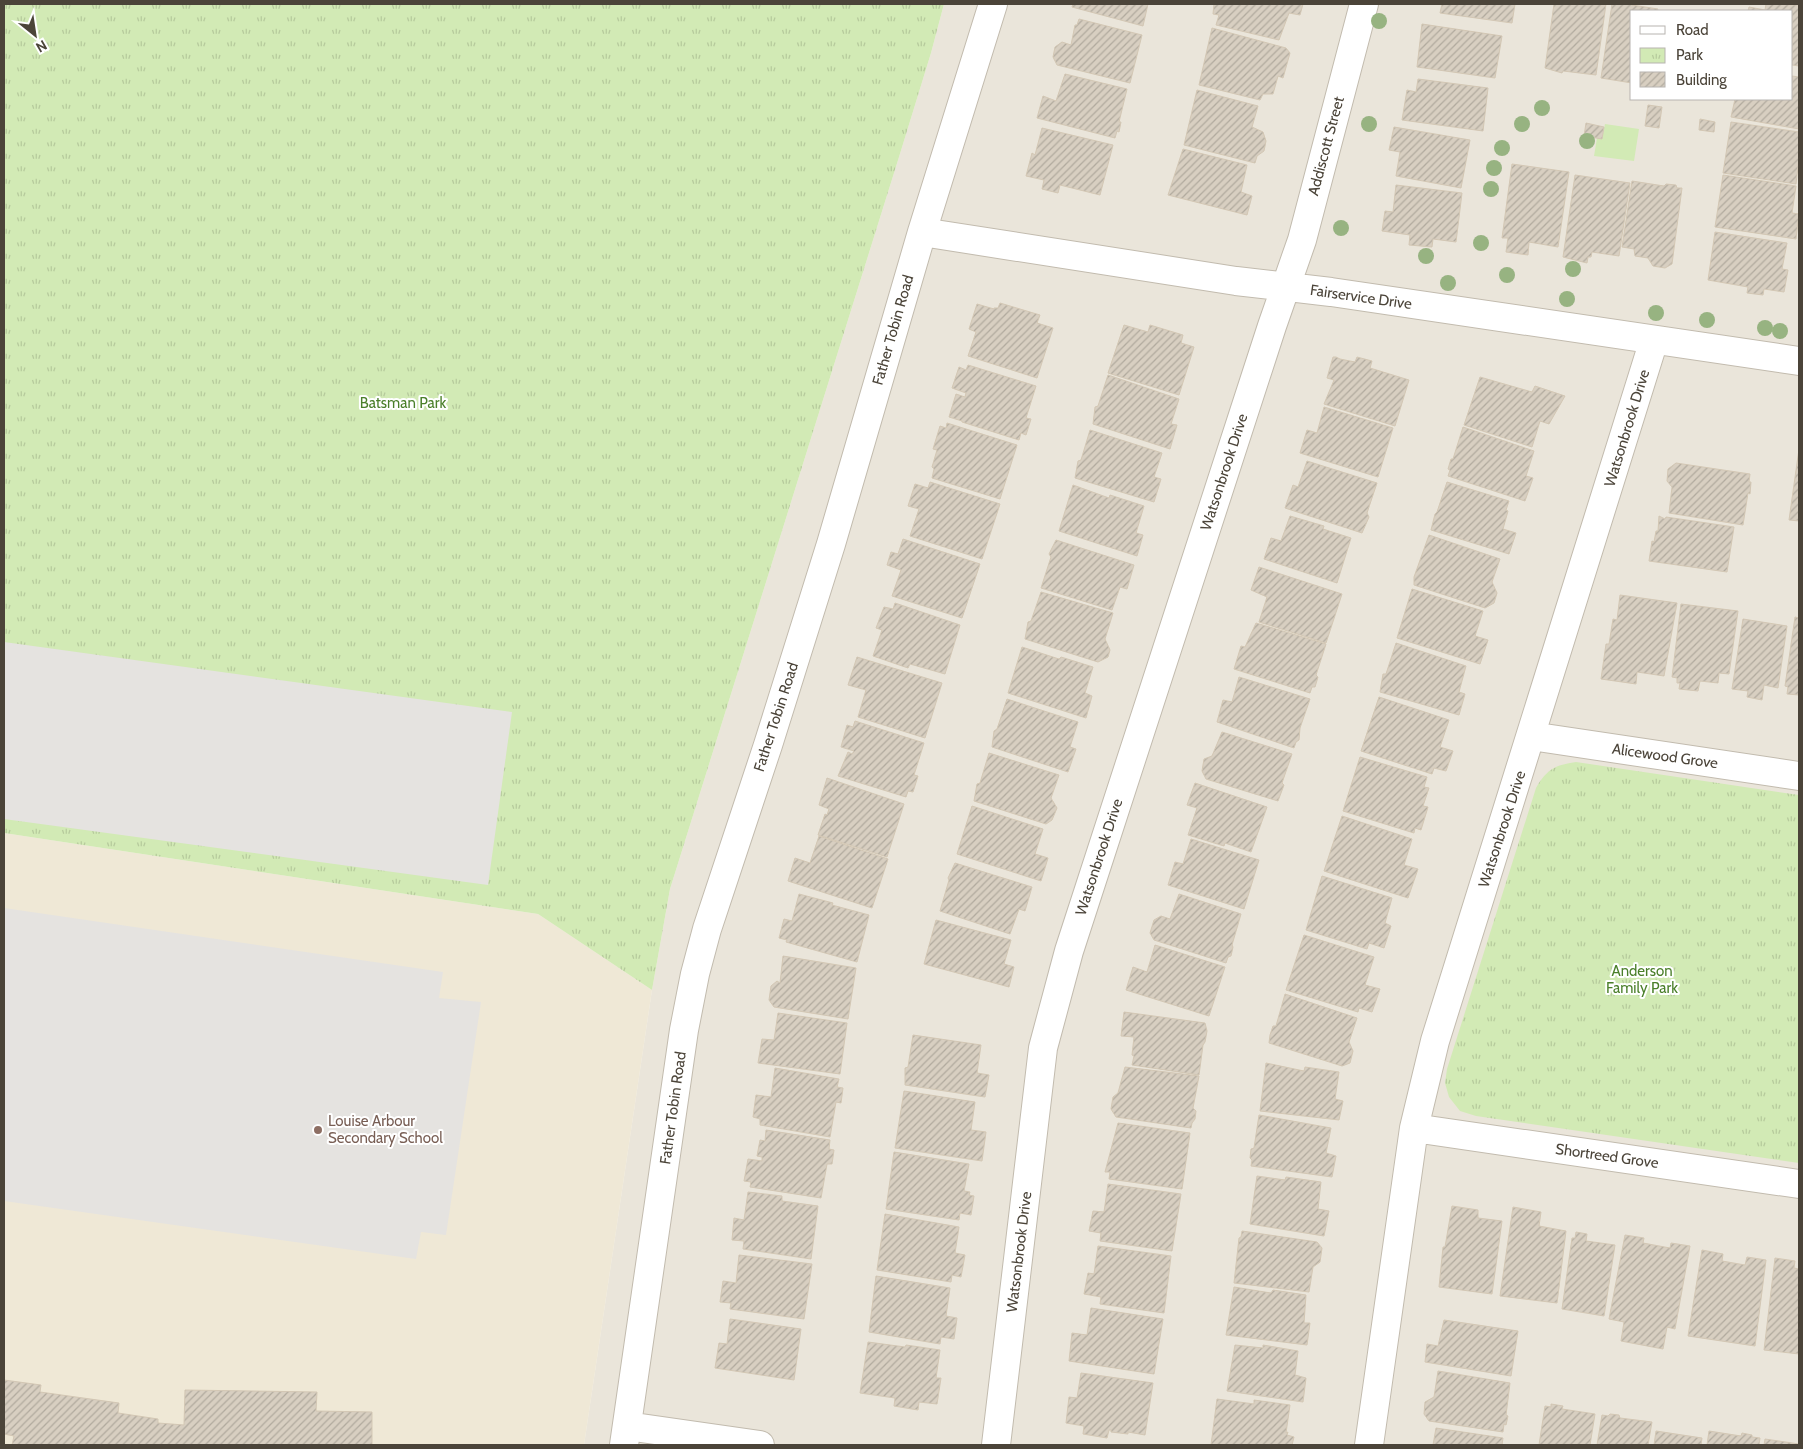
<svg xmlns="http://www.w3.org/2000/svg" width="1803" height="1449" font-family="Cabin,sans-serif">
	<defs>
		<pattern id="park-tufts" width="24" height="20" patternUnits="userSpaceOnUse" patternTransform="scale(1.25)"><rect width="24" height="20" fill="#d2eab5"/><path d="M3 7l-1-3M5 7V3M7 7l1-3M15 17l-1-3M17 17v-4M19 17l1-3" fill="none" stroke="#b6ca9c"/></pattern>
		<pattern id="building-hatch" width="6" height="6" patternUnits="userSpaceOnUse" patternTransform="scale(1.25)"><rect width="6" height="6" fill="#d8cfc1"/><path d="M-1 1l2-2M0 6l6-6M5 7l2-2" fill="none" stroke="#b1aa9e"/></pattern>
	</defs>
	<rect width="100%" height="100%" fill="#f6f3ec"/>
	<path fill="#eae5da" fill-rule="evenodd" d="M944,4H1799V1445H584L652,990L670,889L899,157L931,53ZM1632,11H1792V99H1632Z"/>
	<path fill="#efe8d6" d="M4,833L538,914L652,990L584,1445H4Z"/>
	<path fill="#d2eab5" d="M1605,124L1639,129L1634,161L1594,156L1597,138H1602Z"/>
	<path fill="url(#park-tufts)" d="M4,4H944L931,53L899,157L670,889L652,990L538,914L4,833Z
		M1576,762L1799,795V1163L1476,1116L1460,1111L1449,1097L1445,1083L1447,1069L1536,788C1547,769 1555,765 1576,762Z"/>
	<path fill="#e5e3e0" d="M4,642L512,712L488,885L4,819Z
		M4,908L443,972L439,998L481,1002L446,1235L421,1232L416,1259L4,1201Z"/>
	<path fill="url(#building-hatch)" stroke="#d3c7b4" d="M1073,4H1148L1143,26L1072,7Z
		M1214,4H1303L1300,15L1289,13L1279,40L1216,25L1219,15L1213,14Z
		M1442,4H1515L1512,23L1440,13Z
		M1554,4H1606L1596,75L1563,71L1562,73L1545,68Z
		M1612,4H1632V5L1658,9L1657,11H1632V83L1601,78Z
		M1766,4L1799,5V66L1792,65V11H1748L1749,7L1765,10Z
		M1079,19L1142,35L1130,83L1057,65L1053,57L1055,47L1062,42L1071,45L1075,25H1077Z
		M1422,24L1502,36L1495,78L1417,67Z
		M1212,28L1286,48L1290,53L1283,78L1278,76L1273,94H1263L1260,100L1199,85Z
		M1065,74L1127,89L1119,122H1121L1119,132L1117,131L1115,138L1037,118L1043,96L1056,101Z
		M1792,76L1799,77V129L1731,117L1735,99H1792Z
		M1418,79L1488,88L1483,131L1402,120L1407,90L1416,92Z
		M1197,90L1258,106L1252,127L1263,132L1266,141L1264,151L1257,156L1255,163L1184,145Z
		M1648,105L1662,107L1659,128L1645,126Z
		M1700,119L1715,122L1714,132L1699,130Z
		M1731,122L1799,132V159L1796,184L1723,173Z
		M1586,123L1604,127L1602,139L1584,136Z
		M1394,127L1470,140L1461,188L1396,176L1400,152L1389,150Z
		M1042,128L1113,145L1100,195L1060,185L1058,193L1042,189L1044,180L1026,176L1032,153L1035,155Z
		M1183,149L1247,165L1241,192L1252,196L1247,215L1168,195Z
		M1512,164L1569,172L1558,247L1529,242L1528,255L1506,252L1508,238H1502Z
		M1575,175L1630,183L1619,256L1592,252L1591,257H1588L1587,263L1563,257Z
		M1723,175L1796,186L1792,213L1799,214L1796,239L1715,227Z
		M1632,181L1664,186L1666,184L1676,185L1677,188H1682L1672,264L1665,268L1653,266L1648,258L1635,256L1634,249L1622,247Z
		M1396,185L1462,193L1456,242L1433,239L1432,247L1409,245L1410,235L1382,231L1385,211L1393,212Z
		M1715,232L1787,243L1782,269L1788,270L1784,292L1764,289L1763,295L1747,293L1748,287L1708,280Z
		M1000,303L1040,315L1037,323L1053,328L1037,378L968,356L976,332L969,329L977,304L994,309V308H998Z
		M1124,325L1148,332L1150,325L1183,335L1181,343L1194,347L1179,395L1108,373Z
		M1333,357H1336L1340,359L1355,362L1357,357L1372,361L1370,368L1409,380L1395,426L1324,404L1334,380L1327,378Z
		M968,365L1036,386L1026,418L1031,419L1026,435L1021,433L1019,440L962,422V421L949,417L956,394L965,397L966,393L952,388L959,367L966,370Z
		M1108,375L1179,399L1171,424L1177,425L1170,449L1093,424L1095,407L1098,406Z
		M1480,377L1532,392L1535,386L1565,396L1549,424L1540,421L1532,447L1464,425Z
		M1324,407L1393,428L1378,477L1300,453L1307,430L1317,433Z
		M947,423L1017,445L1000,499L932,478L934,469L932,467L937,450L933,449L940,426L946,428Z
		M1463,427L1534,451L1526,476L1533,478L1525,501L1448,476L1450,470L1448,469L1451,459H1453Z
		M1090,430L1162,453L1154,477L1161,479L1154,502L1075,478L1078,461L1081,460Z
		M1799,449V521L1789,520Z
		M1307,461L1377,483L1367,513L1369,517L1362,533L1285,508L1293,485L1298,487Z
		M1676,463L1750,474L1749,482H1751L1750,494L1748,493L1743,525L1669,513L1672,487L1667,481L1668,469Z
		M930,482L1000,504L982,559L910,536L919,509L908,506L915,484L928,488Z
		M1447,482L1509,501L1506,510L1508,511L1503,529L1516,533L1509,554L1431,530L1435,514L1437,512Z
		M1073,485L1109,498L1110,495L1144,506L1136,533L1143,535L1137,556L1059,531Z
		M1290,516L1324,526L1323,529L1351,538L1337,583L1264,559L1271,538L1281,541Z
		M1659,516L1665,519L1666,517L1734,527L1727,572L1649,561L1652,541L1654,542L1656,531H1658Z
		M1429,535L1500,559L1492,582L1497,593L1494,603L1485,608L1414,585V577Z
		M903,539L980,564L962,618L892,596L901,570L887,565L891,552L898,554Z
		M1056,540L1134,565L1127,589L1120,587L1112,610L1041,588L1051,557L1049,554Z
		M1259,567L1342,594L1326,643L1259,622L1267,597L1251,590Z
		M1412,589L1483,611L1475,636L1488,640L1480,664L1397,638Z
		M1041,592L1113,613L1105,639L1110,650L1108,657L1098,662L1025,639L1028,622L1031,621Z
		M1620,595L1677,603L1664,676L1637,672L1636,684L1601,679L1606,644H1609L1613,619L1617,620Z
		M895,603L960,625L945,674L910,664L908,668L873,656L882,630L876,628L884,607L893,609Z
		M1681,604L1738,611L1729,674L1719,673L1718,683L1700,681L1698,691L1679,689L1680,683H1677V678L1672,677Z
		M1795,617L1799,618V695L1787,694L1788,687L1785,686Z
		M1743,619L1787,626L1778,688L1764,685L1762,700L1747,697L1748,691L1732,689Z
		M1256,623L1326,644L1316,675L1318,677L1315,687H1312L1310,693L1234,669L1241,646L1245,647Z
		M1396,643L1466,666L1459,692L1465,694L1459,715L1380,692L1383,674H1386Z
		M1022,647L1059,659L1061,657L1093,667L1085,693L1092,696L1086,718L1008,693Z
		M857,657L942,683L925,738L858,717L866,690L848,685Z
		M1239,677L1310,699L1300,728L1299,740L1296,742L1294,748L1217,722L1223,700L1232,702Z
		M1379,697L1449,720L1440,747L1453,751L1446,771L1434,768L1432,774L1361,751Z
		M1007,699L1078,722L1070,747L1076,749L1068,772L992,747L994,731L997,729Z
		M855,721L924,743L914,775L918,776L913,792L908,791L906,797L838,776L848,752L852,754L854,751L841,747L847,725L853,727Z
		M1222,732L1292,754L1282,783L1284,785L1278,801L1206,779L1202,771L1204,759L1212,756Z
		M989,753L1059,775L1051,798L1057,808L1052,820L1046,824L974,801L977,784L980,783Z
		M1360,757L1427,777L1424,787L1429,788L1423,806L1428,807L1421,830L1415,828L1414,833L1343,811Z
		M827,778L904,804L887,857L818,835L825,814L827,815L829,809L819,805Z
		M1195,783L1267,807L1251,852L1225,843L1224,846L1188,835L1197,808L1187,805Z
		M972,806L1043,829L1035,854L1048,858L1041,881L957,854Z
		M1342,816L1412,839L1404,865L1418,869L1408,898L1324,871Z
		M819,836L888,859L872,908L788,881L795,858L810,863Z
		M1191,839L1259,860L1244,909L1168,885L1175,862L1183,864Z
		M955,863L1032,887L1025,911L1019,909L1010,934L940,911L949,880L948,878Z
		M1322,876L1392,898L1385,923L1391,926L1384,948L1369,943L1367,949L1306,930Z
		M799,894L833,903L832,905L869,915L857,962L786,942L787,940L779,938L784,919L792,921Z
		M1179,894L1241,914L1232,945L1233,947L1231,956L1228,957L1226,963L1154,940L1150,933L1154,920L1161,916L1170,919Z
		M936,920L1011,940L1004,964L1014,967L1009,987L924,964Z
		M1304,935L1374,957L1365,985L1380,989L1372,1012L1359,1008L1358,1012L1286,990Z
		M1155,945L1225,967L1209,1016L1126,990L1133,967L1147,972Z
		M783,956L856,968L848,1019L774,1007L769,1000L771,986L777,981L780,983Z
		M1285,994L1357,1018L1349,1042L1353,1051L1350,1063L1342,1066L1269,1043L1270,1035L1273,1026H1276Z
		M1124,1012L1205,1023L1207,1031L1205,1042L1203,1045L1199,1075L1132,1065L1134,1056L1132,1055L1134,1037L1121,1036Z
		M778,1013L847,1023L840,1074L758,1063L762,1039L774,1040Z
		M913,1035L981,1045L977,1073L989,1075L985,1097L905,1085V1068L908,1067Z
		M1266,1063L1304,1071L1305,1067L1339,1072L1335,1099L1343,1101L1339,1120L1260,1111Z
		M1125,1067L1199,1076L1193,1108L1196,1111L1195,1119L1192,1123L1191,1128L1116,1117L1111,1109L1113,1097L1118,1093Z
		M775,1068L839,1079L837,1087L843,1088L841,1103L836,1102L830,1137L760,1125V1119L753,1117L756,1095L771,1097Z
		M904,1091L975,1102L971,1130L986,1132L982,1161L895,1148Z
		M1259,1115L1331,1128L1326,1153L1336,1156L1332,1177L1251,1166L1252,1160L1250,1158L1251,1149L1254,1148Z
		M1118,1123L1190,1133L1182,1189L1109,1179L1110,1172H1105Z
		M766,1130L830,1140L829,1149L834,1150L832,1164H827L821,1198L750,1187L751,1182L744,1181L748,1159L762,1161V1157L757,1156L760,1140L765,1141Z
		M894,1152L969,1164L964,1191L970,1192L969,1195L974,1196L971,1215L960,1213L959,1220L886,1209Z
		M1257,1176L1285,1180L1286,1177L1321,1182L1318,1209L1329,1211L1324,1236L1250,1224Z
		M1108,1184L1181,1194L1172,1251L1100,1241L1101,1233L1089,1231L1093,1211L1104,1212Z
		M748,1192L782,1196V1201L818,1206L811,1259L743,1249L744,1241L732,1240L734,1218L744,1220Z
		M1452,1206L1478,1210V1218L1502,1221L1492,1294L1439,1287L1443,1247H1445Z
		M1513,1207L1541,1212L1539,1226L1566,1231L1557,1303L1500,1296Z
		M885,1214L959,1227L955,1253L965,1255L961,1277L952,1275L951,1282L877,1270Z
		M1242,1231L1317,1242L1322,1248L1320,1262L1313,1267L1309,1292L1234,1283L1239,1238L1241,1237Z
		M1576,1232L1587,1234L1586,1241L1615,1245L1604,1316L1562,1309L1572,1238H1575Z
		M1625,1235L1644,1238L1643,1243L1670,1248L1671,1243L1690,1246L1675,1329L1667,1327L1663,1349L1621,1341L1624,1322L1609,1319Z
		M1098,1246L1171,1256L1164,1313L1100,1304L1101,1297L1084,1294L1088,1273L1094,1274Z
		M1702,1250L1723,1254L1722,1261L1745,1265L1747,1257L1766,1260L1755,1346L1688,1336Z
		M739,1255L812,1264L804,1319L730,1309L731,1303L720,1302L723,1281L736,1283Z
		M1775,1258L1795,1261L1794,1268L1799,1269V1354L1764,1350Z
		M876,1276L950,1288L946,1316L957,1318L954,1339L941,1337L940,1344L869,1332Z
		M1234,1287L1271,1293L1273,1290L1306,1295L1304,1323H1310L1307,1345L1226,1335Z
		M1091,1308L1163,1319L1154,1374L1069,1361L1072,1333L1087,1335Z
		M730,1319L801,1329L794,1380L715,1368L719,1343L727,1344Z
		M1444,1320L1518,1331L1511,1376L1425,1362L1427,1344L1438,1346Z
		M868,1342L905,1347L906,1345L940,1350L936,1378H941L937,1404L919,1402L918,1410L894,1406L895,1398L860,1393Z
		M1235,1345L1263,1348V1345L1298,1351L1295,1375L1306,1378L1303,1402L1227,1391Z
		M1438,1371L1510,1383L1506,1415L1508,1416L1506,1425L1504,1424L1503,1432L1429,1421L1424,1414L1425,1402L1434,1397Z
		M1081,1373L1153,1383L1145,1435L1128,1432V1434L1111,1432V1430H1109L1107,1438L1083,1434L1084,1426L1066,1423L1069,1397L1077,1398Z
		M4,1380L41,1385L40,1392L119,1403L118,1413L158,1419V1423L184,1425L185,1390L317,1392L316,1411L372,1412V1445H12L14,1436L4,1434Z
		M1217,1399L1254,1404V1400L1290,1405L1286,1433L1288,1432L1287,1435L1294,1437L1292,1445H1211Z
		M1551,1404L1563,1406L1562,1409L1595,1414L1590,1445H1539L1545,1406L1551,1407Z
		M1610,1414L1619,1415L1620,1418L1652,1422L1648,1445H1597L1602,1415L1608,1416Z
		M1436,1428L1503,1438L1502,1445H1433Z
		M1656,1431L1702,1438L1701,1445H1654Z
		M1709,1431L1741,1436L1742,1433L1752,1435V1437L1760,1438L1759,1445H1707Z
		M1765,1439L1799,1444V1445H1764Z"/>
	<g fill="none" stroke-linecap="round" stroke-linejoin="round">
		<g stroke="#c2bbae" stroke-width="30">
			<path id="minor" d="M922,232L1236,281L1331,292L1799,361
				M1531,736L1799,776
				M1414,1128L1799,1184
				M627,1426L760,1445
				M624,1445L684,1030L695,974L707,929L768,745L831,544L922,232L993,4
				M996,1445L1043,1048L1069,951L1272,326L1302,240L1364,4
				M1369,1445L1414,1128L1435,1041L1654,340"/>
		</g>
		<use href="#minor" stroke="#fff" stroke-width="28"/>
	</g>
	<g fill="#97b381">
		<circle cx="1379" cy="21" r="8"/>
		<circle cx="1542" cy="108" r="8"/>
		<circle cx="1369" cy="124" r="8"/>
		<circle cx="1522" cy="124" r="8"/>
		<circle cx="1587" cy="141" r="8"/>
		<circle cx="1502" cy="148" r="8"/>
		<circle cx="1494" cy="168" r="8"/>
		<circle cx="1491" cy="189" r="8"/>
		<circle cx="1341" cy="228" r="8"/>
		<circle cx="1481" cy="243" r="8"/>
		<circle cx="1426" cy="256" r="8"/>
		<circle cx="1573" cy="269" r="8"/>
		<circle cx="1507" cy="275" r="8"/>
		<circle cx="1448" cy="283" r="8"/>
		<circle cx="1567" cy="299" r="8"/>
		<circle cx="1656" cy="313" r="8"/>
		<circle cx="1707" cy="320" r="8"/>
		<circle cx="1765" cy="328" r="8"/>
		<circle cx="1780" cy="331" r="8"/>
	</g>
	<circle fill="#8d6e63" stroke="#fff" stroke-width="2" cx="318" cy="1130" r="5"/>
	<g text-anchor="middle" stroke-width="4" stroke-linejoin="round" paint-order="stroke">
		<g font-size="15" fill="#4b4439" stroke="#fff">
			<text transform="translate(1326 146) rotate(-75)" y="5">Addiscott Street</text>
			<text transform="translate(1361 297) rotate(8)" y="5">Fairservice Drive</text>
			<text transform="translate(893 330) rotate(-74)" y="5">Father Tobin Road</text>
			<text transform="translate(1627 428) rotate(-73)" y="5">Watsonbrook Drive</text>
			<text transform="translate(1224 472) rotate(-72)" y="5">Watsonbrook Drive</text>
			<text transform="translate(776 717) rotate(-72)" y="5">Father Tobin Road</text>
			<text transform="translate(1665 756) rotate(8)" y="5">Alicewood Grove</text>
			<text transform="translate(1502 829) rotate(-72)" y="5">Watsonbrook Drive</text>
			<text transform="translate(1099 857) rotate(-72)" y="5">Watsonbrook Drive</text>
			<text transform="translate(673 1108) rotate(-82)" y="5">Father Tobin Road</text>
			<text transform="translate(1607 1156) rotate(8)" y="5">Shortreed Grove</text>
			<text transform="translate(1019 1252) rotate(-83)" y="5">Watsonbrook Drive</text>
		</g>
		<g font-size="15" fill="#4a7f2a" stroke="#fff">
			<text x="403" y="408">Batsman Park</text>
			<text x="1642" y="976">Anderson<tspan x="1642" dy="17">Family Park</tspan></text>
		</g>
		<g font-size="15" fill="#785e54" stroke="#fff" text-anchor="start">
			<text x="328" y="1126">Louise Arbour<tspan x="328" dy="17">Secondary School</tspan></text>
		</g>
	</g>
	<rect width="1803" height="1449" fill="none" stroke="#4b4439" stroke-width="10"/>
	<rect x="1630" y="10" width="162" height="90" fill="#ffffff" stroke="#b7b4b0"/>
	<rect x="1640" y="26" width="25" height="8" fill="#ffffff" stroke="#b7b4b0"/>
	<text x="1676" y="35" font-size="15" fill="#4b4439">Road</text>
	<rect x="1640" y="48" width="25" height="15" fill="url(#park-tufts)" stroke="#b7b4b0"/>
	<text x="1676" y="60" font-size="15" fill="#4b4439">Park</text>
	<rect x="1640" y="72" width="25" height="15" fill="url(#building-hatch)" stroke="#b7b4b0"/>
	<text x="1676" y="85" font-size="15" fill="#4b4439">Building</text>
	<g transform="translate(35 35) rotate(150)" stroke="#ffffff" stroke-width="4" paint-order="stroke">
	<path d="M0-4L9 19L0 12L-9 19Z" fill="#4b4439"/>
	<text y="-8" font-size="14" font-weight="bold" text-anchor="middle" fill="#4b4439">N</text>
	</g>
</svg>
